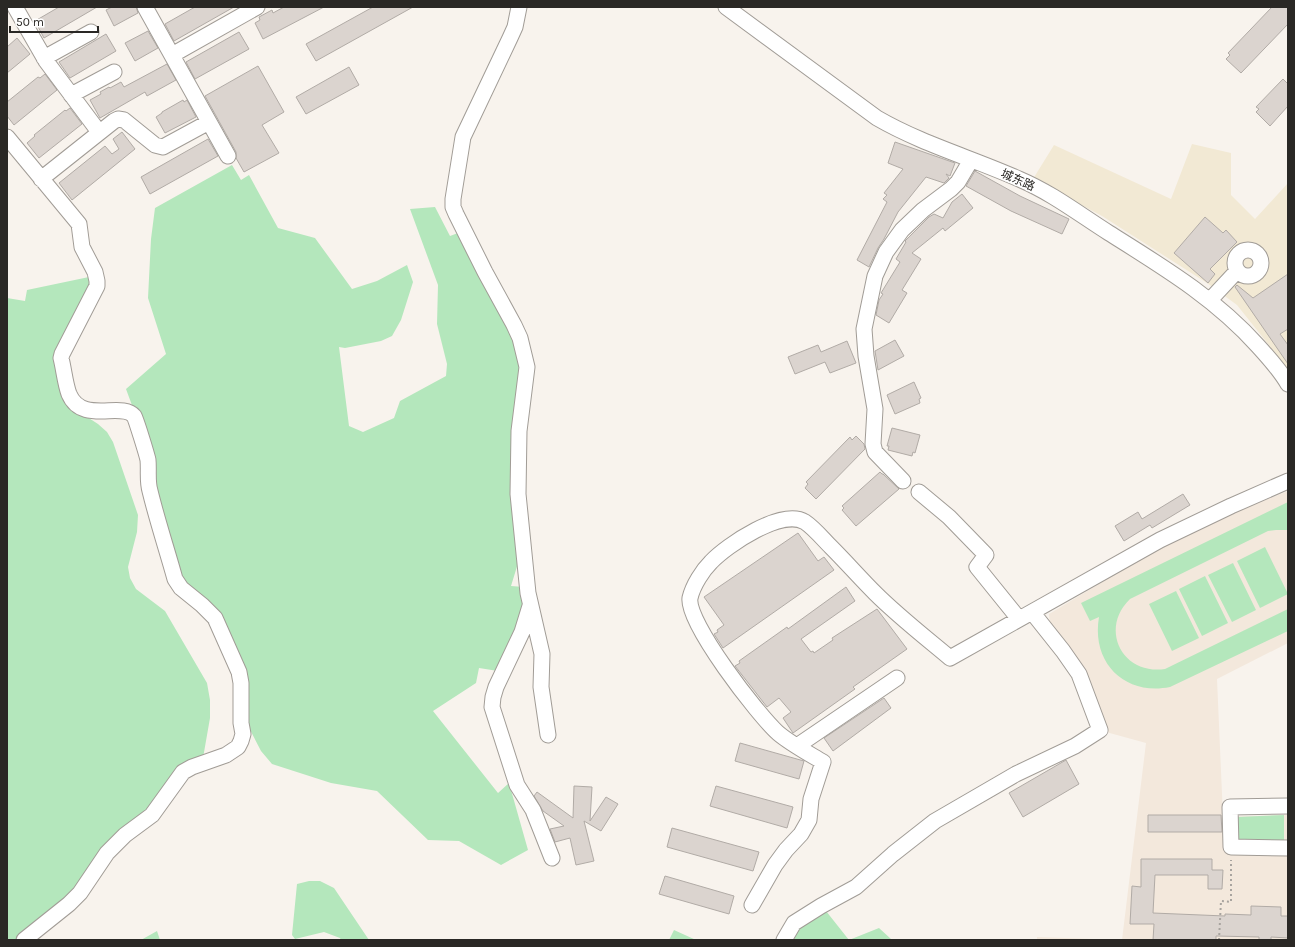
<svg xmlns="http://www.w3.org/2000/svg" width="1295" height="947" font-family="Karla,'Noto Sans SC',sans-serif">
	<rect width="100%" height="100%" fill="#f8f3ed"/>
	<path fill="#f2e9d4" d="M1192,144L1231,153V195L1255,219L1288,183V367L1287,368L1237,305L1207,283L1102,216L1033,179L1054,145L1171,199Z"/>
	<path fill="#f3e8dc" d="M1288,491V643L1217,679L1223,817L1288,815V940H1037V937L1122,940L1146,743L1106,732L1050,627L1049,614L1094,587L1177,535Z"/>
	<path fill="#b4e7bc" d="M232,165L241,180L249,175L278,228L315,238L352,289L377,281L407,265L413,282L401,320L392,336L381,341L345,348L339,347L349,426L363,432L394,418L400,401L446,376L447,364L437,324L438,285L410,209L435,207L450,236L458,233L508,323L523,375L519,560L511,586L524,587L527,607L498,671L479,668L476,683L433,711L498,793L509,783L528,850L501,865L459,841L428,840L377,791L331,783L272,764L261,751L245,720L244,675L181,580L153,492L151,457L126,389L166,354L148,298L151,239L155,208Z
		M89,277L91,283L56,365L58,382L62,393L78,411L98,424L107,432L113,442L138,515L137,532L128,567L130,578L136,589L165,611L207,683L210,700V718L203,758L149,810L79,888L17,940H7V298L25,301L27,290Z
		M1288,502V530H1276L1268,531L1130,599C1099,629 1122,675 1165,669L1288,609V631L1170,687C1125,696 1091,663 1099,617L1090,621L1081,603Z
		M1265,547L1288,594L1260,608L1237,561Z
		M1233,563L1256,610L1232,622L1208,575Z
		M1205,576L1228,623L1202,636L1179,589Z
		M1176,591L1199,638L1172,651L1149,604Z
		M1284,815V842H1238L1237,817Z
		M309,881H320L334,888L369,940H341L340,938L324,932L295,939L292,935L297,884Z
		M826,911L849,940L879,928L891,939L897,940H796L792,936L801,924Z
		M674,930L696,940H669Z
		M157,931L160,940H141Z"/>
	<path fill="#dbd4cf" stroke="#b1aba6" d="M59,7H97L44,38L35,21Z
		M112,7H136L138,13L114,26L106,10Z
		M195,7H234L174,41L165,24Z
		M284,7H324L263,39L255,23L260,20L259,17L272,10L273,13Z
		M373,7H413L316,61L306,44Z
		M1272,7H1288V24L1241,73L1226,59L1230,55L1228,53Z
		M148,31L158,48L135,61L125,43Z
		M239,32L249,49L195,79L186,62Z
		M106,34L116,51L70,78L59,62Z
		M17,38L30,54L7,73V47Z
		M167,64L176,80L147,96L145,92L100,118L90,100L101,94L100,92L109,87L110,88L121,82L124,87Z
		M258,66L284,112L262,125L279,153L244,172L236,158V152L205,96Z
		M349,67L359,85L306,114L296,97Z
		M45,74L57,90L14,125L7,116V102L38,77L40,78Z
		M1283,79L1288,84V106L1270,126L1256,112L1259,109L1256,107Z
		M183,100L184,102L187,100L196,117L165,133L156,117L162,113V112Z
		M70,108L82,124L39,158L27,143L35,136L34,135L65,110L66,111Z
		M122,132L135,149L72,200L59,183L105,146L112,154L119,149L113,139Z
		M208,139L218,156L150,194L141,177Z
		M895,142L955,163L950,176L946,174L949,178L944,183L926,177L898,212L884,239L878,248L869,267L857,260L887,202L883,199L887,195L884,193L903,169L888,163Z
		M975,171L1020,196L1069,219L1062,234L1011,211L966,186Z
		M962,194L973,208L945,231L943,228L912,253L921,259L902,290L907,293L889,323L876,315L879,300L883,294L881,293L900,262L896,259L906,242L905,241L929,217L934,214L943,218L952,202Z
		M1205,217L1223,233L1226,230L1237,242L1210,269L1215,274L1208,283L1174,253Z
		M1288,274V329L1280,334L1288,345V364L1235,287L1237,285L1253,298Z
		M895,340L904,356L878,370L875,351Z
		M847,341L856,363L830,373L825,362L795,374L788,357L818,345L821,352Z
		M914,382L921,398L919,399L920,403L895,414L887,395Z
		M892,428L920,435L915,453L913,452L912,456L888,450L889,446H887Z
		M856,436L864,444L865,449L816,499L805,488L808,484L806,482L850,437L852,440Z
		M880,472L882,474H883L899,489L856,526L842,510L844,508L842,506Z
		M1183,494L1190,505L1152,528L1150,525L1124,541L1115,526L1138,512L1142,519Z
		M798,533L818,561L824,557L834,570L723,648L714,634L718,632L717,630L724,625L704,597Z
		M846,587L855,601L801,639L811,652L813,651L814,653L833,640L832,638L877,609L907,649L853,687L855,689L793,733L783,718L791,712L779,698L767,707L735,666L740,663L739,661L787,627L788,629Z
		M884,698L891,708L833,751L824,738Z
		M740,743L804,761L799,779L735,761Z
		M1066,760L1079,784L1023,817L1009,793Z
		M574,786L592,787L590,821L606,797L618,804L601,831L584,821L594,861L576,865L570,838L555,842L550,829L564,826L543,811L534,796L537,792L573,818Z
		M716,786L793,807L787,828L710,806Z
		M1148,815H1221L1222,832H1148Z
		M672,828L759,852L753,871L667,847Z
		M1141,859H1212V870H1223L1222,889H1208V875H1155L1153,913L1225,916V914L1251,915V906L1281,907V916H1288V938L1271,937V940H1259V937L1216,936V940H1153L1154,924H1130L1132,886L1141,887Z
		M665,876L734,896L729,914L659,894Z"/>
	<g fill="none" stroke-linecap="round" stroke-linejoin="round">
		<g stroke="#a19c96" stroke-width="17">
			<path id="minor" d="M15,7L46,61L99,132
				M145,7L228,156
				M519,7L515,27L510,38L463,137L453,199V207L456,214L485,272L514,325L520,338L527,367L519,431L518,494L528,593L542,654L541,687L548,735
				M726,7L877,118C922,144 972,158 1019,179C1052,193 1079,214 1109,233C1163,267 1215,298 1258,346C1269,358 1280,370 1288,384
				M172,55L257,7
				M44,58L91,32
				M71,95L114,72
				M7,137L79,224L82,247L95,272L97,281V286L62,354L61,358C64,370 65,383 69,394C82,425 122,401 134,416C136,419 147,455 148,460C149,470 147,481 150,491C157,520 167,550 175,579L181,588L202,605L215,618L239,672L241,683V723L243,734L241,741L238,747L226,755L192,767L183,772L152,815L125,835L107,853L80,893L69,904L24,940
				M41,179L114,121L118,119L124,120L155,145L163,147L209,122
				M1235 263a13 13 0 1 1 26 0a13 13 0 1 1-26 0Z
				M1210,300L1237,271
				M903,481L875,452L873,444L875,409L866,356L864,329L875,276L886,252L902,230L923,210L951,189L958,182L971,160
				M919,492L949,517L986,555L977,567L1019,619
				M530,606L522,632L496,687L493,697L492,707L517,785L533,810L552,858
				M797,746L897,678
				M1288,806L1230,807L1231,847L1288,848
				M752,905L775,865L786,850L801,834L809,820L811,799L823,762C808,753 791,744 778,733C758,715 686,622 690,598C693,585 703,570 711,562C727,545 782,508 805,522C814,528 823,539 831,547C846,562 860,578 875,593C898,616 925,637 950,658L1160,540L1231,506L1288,481
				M784,940L794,923L821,906L856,887L893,854L935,821L1016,774L1075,746L1100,730L1079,674L1063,651L1032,612"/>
		</g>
		<path stroke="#a8a49f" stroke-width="2" stroke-dasharray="2 3" stroke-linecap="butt" d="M1219,940L1221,901L1231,902V860"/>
		<use href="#minor" stroke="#fff" stroke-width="15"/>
	</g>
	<g text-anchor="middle" stroke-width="3" stroke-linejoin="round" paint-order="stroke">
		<g font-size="12" fill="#2a2825" stroke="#fff">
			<text transform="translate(1018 180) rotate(24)" y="4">城东路</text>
		</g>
	</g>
	<rect width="1295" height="947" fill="none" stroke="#2a2825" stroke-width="16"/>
	<path d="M10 26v6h88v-6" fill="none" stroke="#2a2825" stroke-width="2"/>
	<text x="16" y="26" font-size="12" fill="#2a2825" stroke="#ffffff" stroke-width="3" paint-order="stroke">50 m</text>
</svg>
